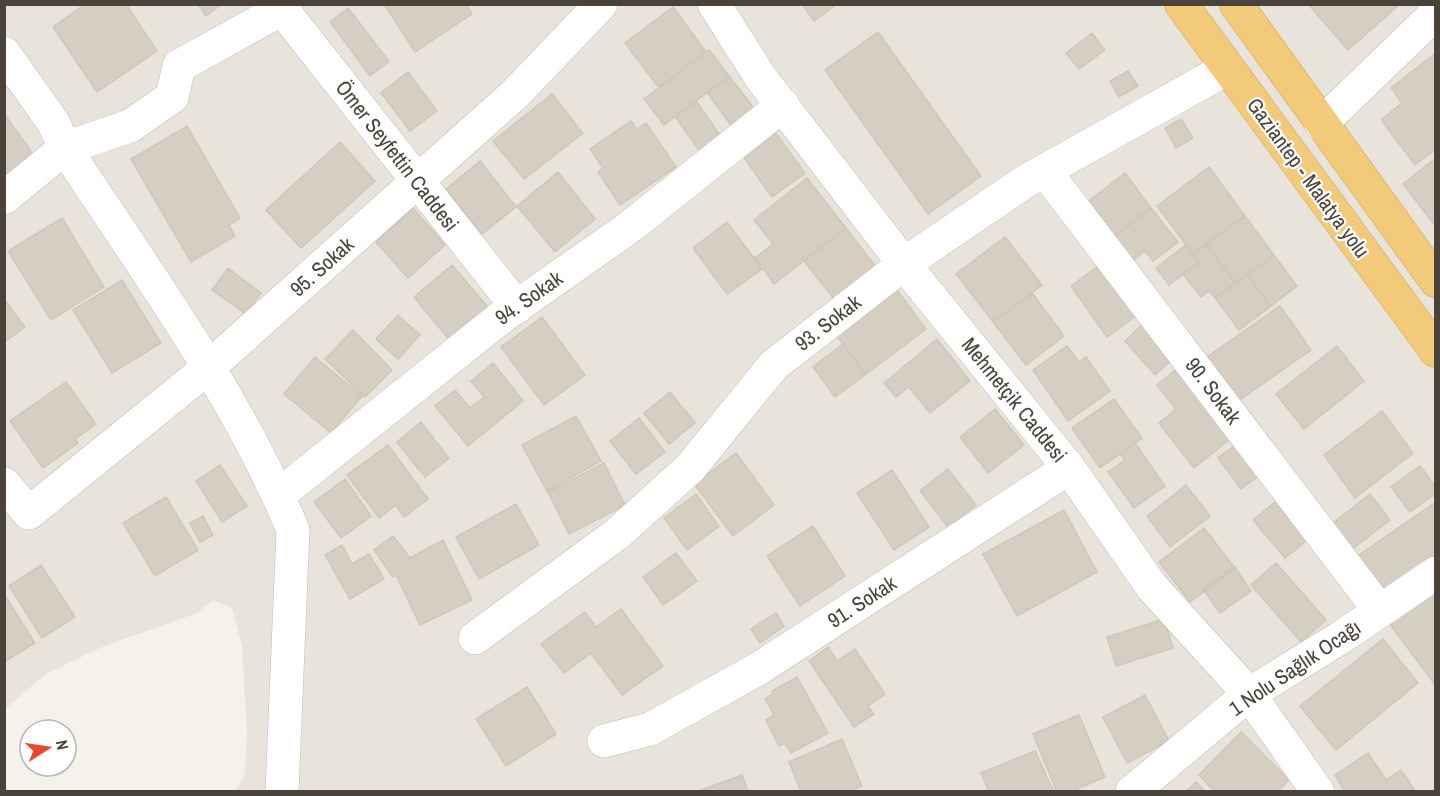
<svg xmlns="http://www.w3.org/2000/svg" width="1440" height="796" font-family="'Archivo Narrow',sans-serif">
	<rect width="100%" height="100%" fill="#f5f2ec"/>
	<path fill="#e8e4db" d="M5,5H1435V791H236L245,774L247,733L242,646L232,608L213,600L197,613L102,647L46,674L5,709Z"/>
	<path fill="#d6cec2" stroke="#d0c6b6" stroke-width="1.5" d="M85,4H126L157,51L97,92L53,27Z
		M198,4H222L206,16Z
		M384,4H466L472,14L415,52Z
		M802,4H837L814,21Z
		M1308,4H1400L1348,50Z
		M673,7L706,52L659,88L625,43Z
		M348,8L389,61L370,76L330,22Z
		M878,32L981,176L928,214L825,70Z
		M1092,33L1105,50L1079,69L1066,53Z
		M709,50L729,76L664,125L644,99Z
		M1436,53V149L1415,165L1381,120L1402,103L1391,88Z
		M1128,71L1138,86L1119,97L1110,81Z
		M408,72L437,111L410,131L381,93Z
		M729,76L754,108L731,125L707,93Z
		M552,94L583,133L524,179L493,141Z
		M696,101L722,138L701,153L675,117Z
		M5,115L38,161L4,186V116Z
		M1181,119L1193,138L1176,148L1165,128Z
		M631,121L637,129L646,123L676,167L620,205L598,172L603,168L590,149Z
		M187,126L240,218L229,225L235,236L191,262L131,159Z
		M774,131L805,173L772,197L742,155Z
		M340,142L375,181L301,248L266,210Z
		M1436,158V227L1403,184Z
		M480,161L516,207L482,234L446,189Z
		M1209,167L1245,216L1193,254L1157,206Z
		M558,172L595,219L555,252L517,206Z
		M1125,173L1151,208L1108,242L1081,207Z
		M807,178L846,228L774,284L755,258L773,244L754,220Z
		M413,208L445,245L408,278L376,242Z
		M1151,208L1178,242L1153,261L1145,251L1126,266L1108,242Z
		M1245,216L1274,255L1235,283L1206,244Z
		M62,218L104,287L51,320L8,251Z
		M727,222L762,269L727,294L693,248Z
		M846,228L875,266L834,299L804,261Z
		M1005,237L1042,285L993,322L956,274Z
		M1206,244L1235,283L1215,298L1209,291L1201,297L1183,274L1199,262L1193,254Z
		M1186,245L1199,262L1169,285L1156,268Z
		M1274,255L1297,286L1271,306L1247,275Z
		M1104,262L1140,313L1107,337L1071,286Z
		M452,265L491,311L452,343L414,297Z
		M228,268L261,293L246,314L212,290Z
		M1247,275L1271,306L1239,330L1215,298Z
		M122,280L161,343L112,373L73,310Z
		M896,289L926,329L866,374L836,335Z
		M1032,293L1064,336L1026,365L993,322Z
		M4,299L25,327L4,342Z
		M1280,306L1311,350L1238,401L1207,357Z
		M398,315L420,335L398,359L376,339Z
		M542,317L585,375L544,405L501,347Z
		M1143,324L1174,358L1155,375L1125,341Z
		M353,330L392,370L365,397L325,359Z
		M937,339L970,381L930,413L909,387L896,397L884,383Z
		M843,344L866,374L835,397L813,367Z
		M1067,346L1079,362L1086,357L1110,391L1068,421L1033,370Z
		M1337,346L1364,381L1304,429L1276,394Z
		M315,357L362,396L331,433L284,394Z
		M493,363L523,401L468,446L435,406L455,390L470,408L484,397L471,381Z
		M1180,366L1235,435L1194,468L1159,423L1176,409L1157,385Z
		M66,382L96,424L75,439L78,443L43,468L10,421Z
		M670,392L695,423L669,444L644,413Z
		M1114,399L1142,438L1100,468L1072,428Z
		M995,409L1024,445L988,473L960,437Z
		M1382,411L1413,453L1355,498L1324,455Z
		M576,416L601,461L547,491L522,445Z
		M639,418L665,452L636,474L610,441Z
		M421,422L449,458L425,477L397,442Z
		M1135,443L1165,486L1134,508L1108,472L1125,460L1120,454Z
		M1238,443L1261,474L1241,489L1218,458Z
		M388,445L428,499L404,517L396,505L379,518L347,475Z
		M736,453L774,505L733,536L694,484Z
		M604,463L625,505L569,534L548,492Z
		M220,465L247,506L222,522L196,481Z
		M1420,466L1436,487V493L1410,512L1391,487Z
		M948,469L976,505L948,527L920,491Z
		M892,470L929,527L894,550L857,493Z
		M345,479L371,516L341,538L314,502Z
		M1186,485L1210,516L1170,547L1147,516Z
		M696,494L719,526L687,550L664,518Z
		M1370,494L1390,520L1347,553L1328,527Z
		M166,497L198,550L155,576L123,523Z
		M1280,498L1311,537L1285,558L1253,520Z
		M1436,502V564L1381,601L1352,560Z
		M516,504L539,545L479,579L456,537Z
		M1064,510L1097,572L1017,616L983,554Z
		M203,516L213,535L200,542L190,523Z
		M813,526L845,576L800,606L767,556Z
		M1204,528L1235,568L1190,602L1159,562Z
		M393,536L410,558L443,540L472,600L420,625L396,575L393,577L374,550Z
		M342,545L352,564L369,554L384,579L350,599L325,555Z
		M676,553L697,581L663,605L643,577Z
		M1276,563L1326,620L1301,642L1251,585Z
		M41,565L75,617L42,638L9,586Z
		M1235,567L1251,591L1220,613L1203,589Z
		M1436,586V686L1388,622Z
		M4,594L35,643L4,662Z
		M621,609L663,666L622,695L591,653L564,673L541,644L585,612L596,627Z
		M776,613L784,626L760,643L751,629Z
		M1164,619L1173,648L1116,666L1107,637Z
		M1383,639L1418,683L1336,750L1300,706Z
		M828,647L837,661L855,649L885,694L868,706L874,714L854,727L809,661Z
		M797,677L828,733L791,753L785,743L779,746L766,720L774,715L765,699L773,694L772,691Z
		M527,687L556,734L506,766L476,719Z
		M1145,695L1169,741L1127,763L1103,717Z
		M1079,715L1105,777L1070,792H1057L1033,734Z
		M1241,732L1289,780L1277,792H1215L1199,775Z
		M842,739L862,786L847,792H801L789,762Z
		M1035,751L1054,792H989L981,773Z
		M1368,753L1386,780L1401,770L1416,792H1345L1335,775Z
		M742,775L748,792H696Z
		M1196,782L1206,792H1186Z"/>
	<g fill="none" stroke-linecap="round" stroke-linejoin="round">
		<g stroke="#c0baaf" stroke-width="34">
			<path id="minor" d="M278,4L517,307
				M714,4L761,78L904,264L1069,468L1152,587L1249,694L1318,792
				M4,53L53,122L65,148C145,270 237,395 293,530L282,792
				M1321,124L1436,13
				M1045,171L1380,611
				M4,198L65,148L130,126L172,97L179,66L282,9
				M4,484L29,513L209,367L515,94L601,4
				M279,495L503,316L631,226L783,105
				M475,638L617,534L690,468L774,365L904,264L1026,181L1228,68
				M604,741L650,729L758,669L1069,468
				M1132,792L1249,694L1340,638L1436,573"/>
		</g>
		<g stroke="#d29f49" stroke-width="34">
			<path id="highway" d="M1181,4L1436,351
				M1236,4L1436,281"/>
		</g>
		<use href="#minor" stroke="#fff" stroke-width="33"/>
		<use href="#highway" stroke="#f2ca7a" stroke-width="33"/>
	</g>
	<g text-anchor="middle" stroke-width="4.5" stroke-linejoin="round" paint-order="stroke">
		<g font-size="21" fill="#49433a" stroke="#fff">
			<text transform="translate(397 156) rotate(52)" y="7">Ömer Seyfettin Caddesi</text>
			<text transform="translate(1308 178) rotate(54)" y="7">Gaziantep - Malatya yolu</text>
			<text transform="translate(322 267) rotate(-42)" y="7">95. Sokak</text>
			<text transform="translate(529 298) rotate(-35)" y="7">94. Sokak</text>
			<text transform="translate(828 323) rotate(-38)" y="7">93. Sokak</text>
			<text transform="translate(1213 391) rotate(53)" y="7">90. Sokak</text>
			<text transform="translate(1014 400) rotate(51)" y="7">Mehmetçik Caddesi</text>
			<text transform="translate(862 602) rotate(-33)" y="7">91. Sokak</text>
			<text transform="translate(1295 668) rotate(-34)" y="7">1 Nolu Sağlık Ocağı</text>
		</g>
	</g>
	<rect width="1440" height="796" fill="none" stroke="#49433a" stroke-width="12"/>
	<g transform="translate(48 748) rotate(78)"><circle r="28" fill="#ffffff" stroke="#b6b4b0" stroke-width="1.5"/>
	<path d="M0-4.5L10 22L0 15L-10 22Z" fill="#e94a2f"/>
	<text y="-9" font-size="16" font-weight="bold" text-anchor="middle" fill="#49433a">N</text>
	</g>
</svg>
